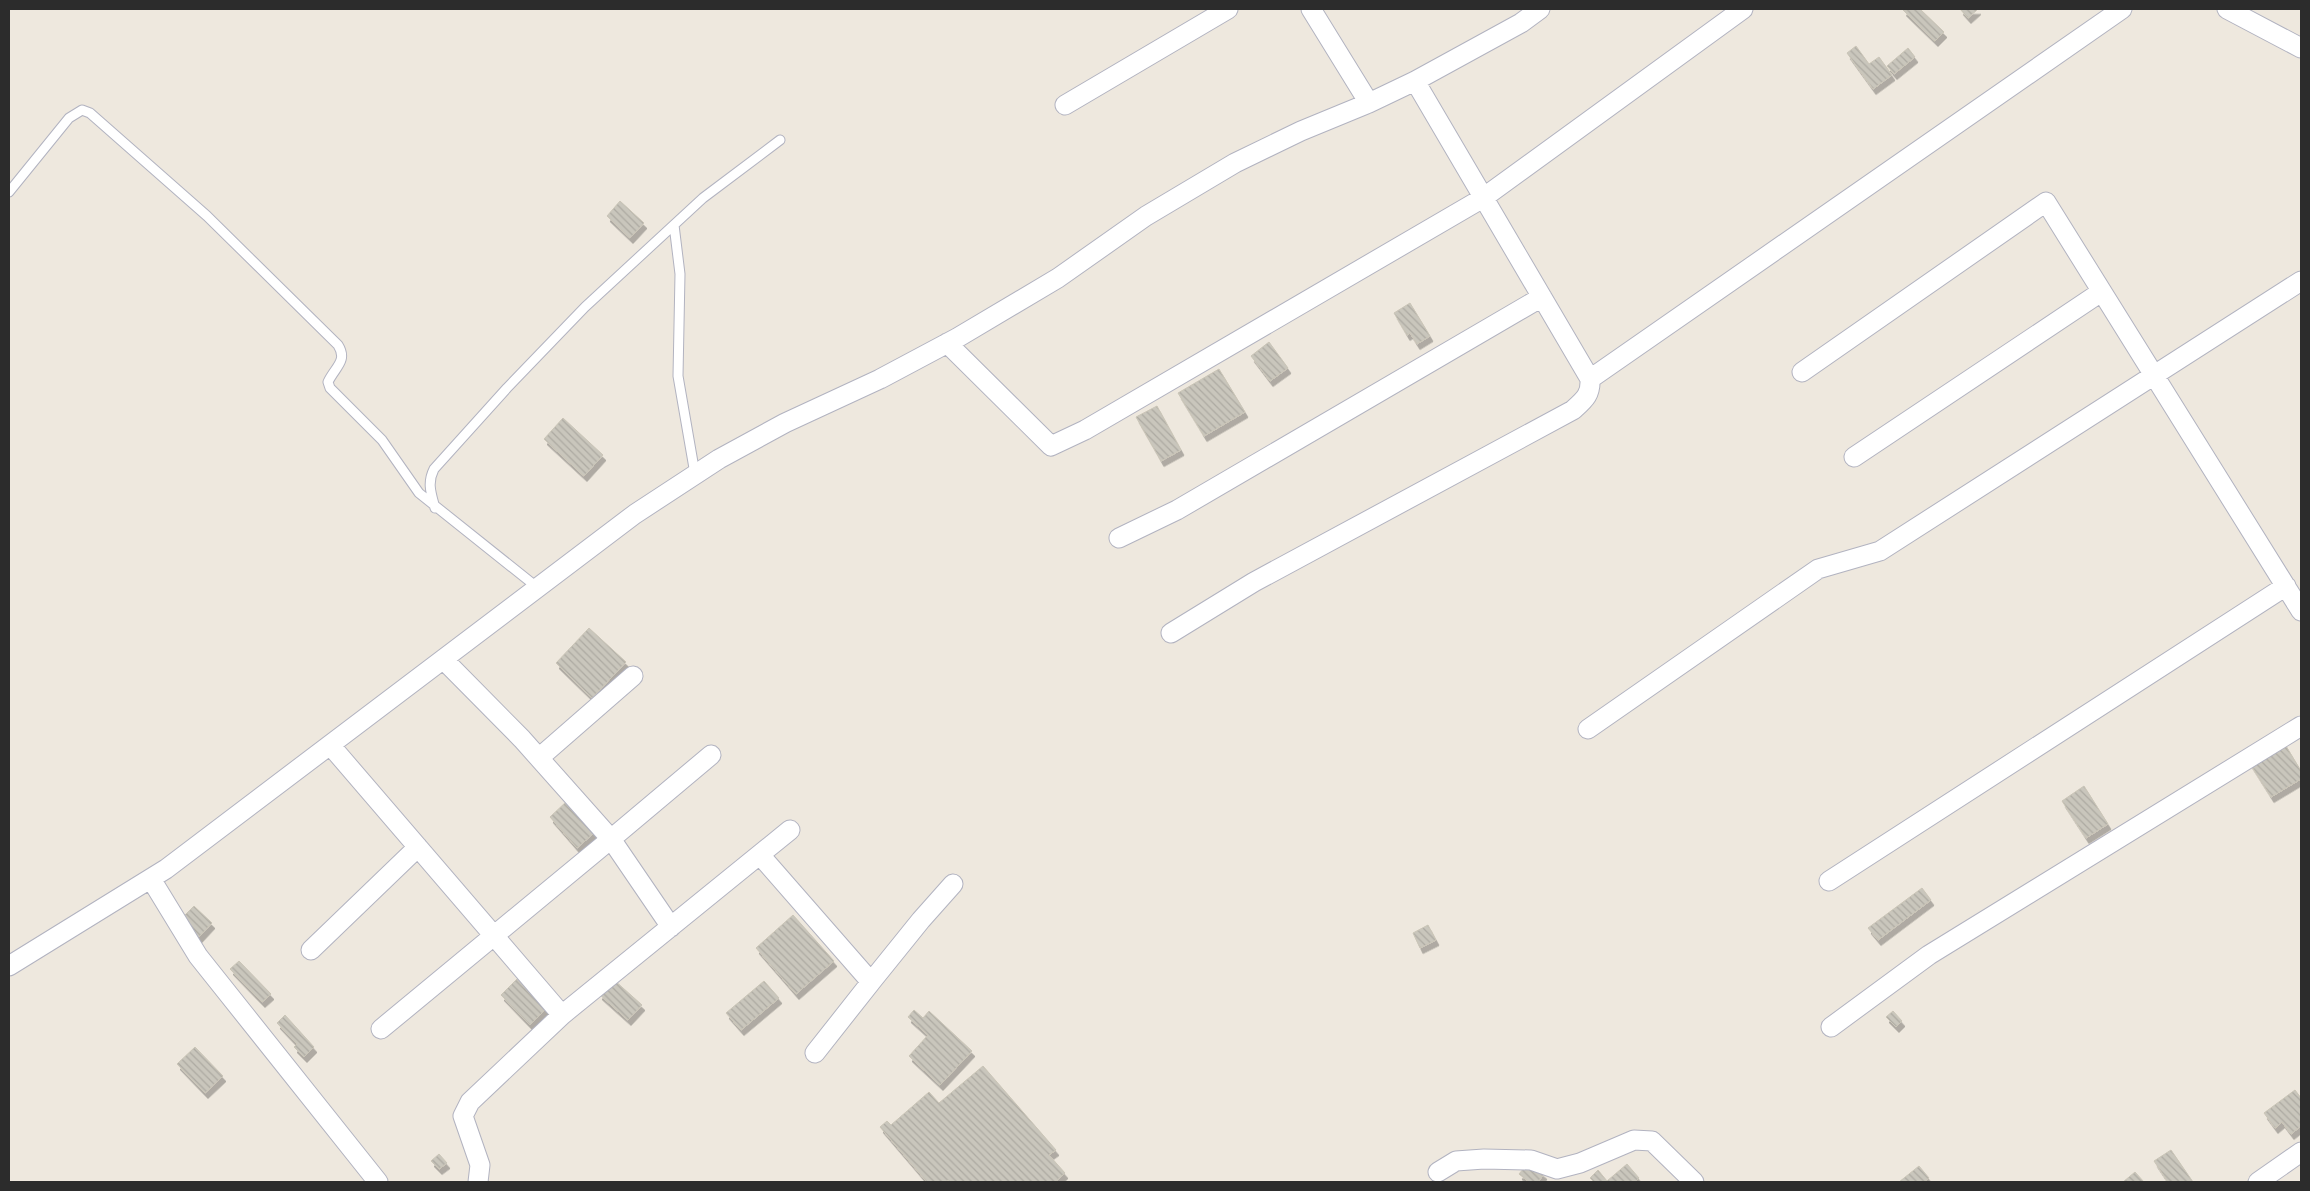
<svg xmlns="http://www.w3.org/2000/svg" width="2310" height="1191" font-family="Manrope,sans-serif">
	<defs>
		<pattern id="building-back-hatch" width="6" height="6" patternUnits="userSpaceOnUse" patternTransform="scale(1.25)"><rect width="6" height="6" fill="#c9c6bc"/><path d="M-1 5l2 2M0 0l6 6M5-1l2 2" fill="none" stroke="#adaaa2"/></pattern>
		<filter id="shadow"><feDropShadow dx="3" dy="5.5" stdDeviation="0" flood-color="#0004"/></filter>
	</defs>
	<rect width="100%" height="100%" fill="#eee8de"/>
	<path fill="url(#building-back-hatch)" stroke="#cac5b7" filter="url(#shadow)" d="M1920,9L1944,32L1935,41L1903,10Z
		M1960,9H1978L1968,18Z
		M1856,46L1869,64L1879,57L1892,75L1873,89L1847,53Z
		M1908,48L1915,57L1894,74L1887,66Z
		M620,201L644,223L630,238L607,216Z
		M1410,303L1430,336L1417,344L1410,333L1407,335L1394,313Z
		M1269,342L1288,368L1270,381L1251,356Z
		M1219,369L1245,412L1204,436L1178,393Z
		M1157,406L1181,450L1161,461L1136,417Z
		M563,418L603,455L584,476L544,439Z
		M589,628L626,662L592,698L556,663Z
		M2283,741L2301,771V779L2271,797L2249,762Z
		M2084,786L2108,824L2086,838L2062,801Z
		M567,801L594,833L577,848L550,817Z
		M1922,888L1931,900L1878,940L1868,928Z
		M194,906L212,923L198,938L180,920Z
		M793,915L834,961L796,994L756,948Z
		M1428,925L1436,940L1420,948L1413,933Z
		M239,961L271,994L262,1002L230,969Z
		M519,977L548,1007L530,1025L501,995Z
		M613,979L642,1005L628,1020L599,994Z
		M764,981L779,998L741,1030L726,1013Z
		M914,1010L923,1018L929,1011L972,1051L940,1085L909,1056L928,1035L908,1017Z
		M1893,1011L1902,1021L1896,1027L1886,1017Z
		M285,1015L314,1047L304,1057L294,1047L297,1044L277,1023Z
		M195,1047L223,1076L205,1093L177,1064Z
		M983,1066L1056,1150L1049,1155L1065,1173L1055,1182H950L948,1180L945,1182H927L880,1127L887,1121L891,1125L929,1092L939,1103Z
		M2295,1090L2301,1098V1126L2291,1134L2282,1122L2275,1128L2264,1113Z
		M2171,1150L2193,1182H2168L2154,1161Z
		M439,1154L447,1163L439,1169L431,1161Z
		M1529,1162L1544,1174L1538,1182H1529L1519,1174Z
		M1627,1164L1639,1178L1635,1182H1594L1590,1178L1598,1170L1607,1181Z
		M1919,1166L1929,1178L1924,1182H1899Z
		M2135,1172L2144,1182H2123Z"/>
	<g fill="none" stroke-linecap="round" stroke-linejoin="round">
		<g stroke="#b2b3c0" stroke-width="11">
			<path id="lane" d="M9,192L69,118L82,110L90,113L207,216L338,345C348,361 335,367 328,382L330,388L382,440L419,493L538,588
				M674,225L680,274L678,376L695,474
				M435,508C431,493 427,483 434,469L507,388L585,307L703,198L780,140"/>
		</g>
		<g stroke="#b2b3c0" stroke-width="21">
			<path id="street" d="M1311,9L1369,103
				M2227,9L2301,48
				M1065,105L1228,9
				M947,343L1051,446L1085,430L1483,198L1743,9
				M1802,372L2046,202L2301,611
				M1590,379L2122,9
				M1854,457L2101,292
				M1119,538L1177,510L1542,297
				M1171,633L1254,582L1573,410C1584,400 1591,395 1590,379L1415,81
				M1588,729L1818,569L1880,551L2301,281
				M331,746L562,1015L790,830
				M539,758L633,676
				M760,855L871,982L921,920L953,884
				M151,879L198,956L378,1182
				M1829,881L2286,586
				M671,927L611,839L711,755
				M311,950L418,847
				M9,966L166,869L635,514L719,459L785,423L880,379L957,338L1058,278L1146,216L1235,163L1301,131L1369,103L1415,81L1521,23L1540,9
				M1831,1027L1929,955L2301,726
				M381,1029L611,839L522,739L444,660
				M815,1053L871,982
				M1438,1172L1456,1161L1484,1159L1531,1160L1557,1169L1580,1163L1634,1140L1652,1141L1694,1182
				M478,1182L480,1165L463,1116L470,1102L562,1015
				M2258,1182L2301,1152"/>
		</g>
		<use href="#lane" stroke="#fff" stroke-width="9"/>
		<use href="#street" stroke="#fff" stroke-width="19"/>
	</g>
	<rect width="2310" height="1191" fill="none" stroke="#2c2c2c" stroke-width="20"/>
</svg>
